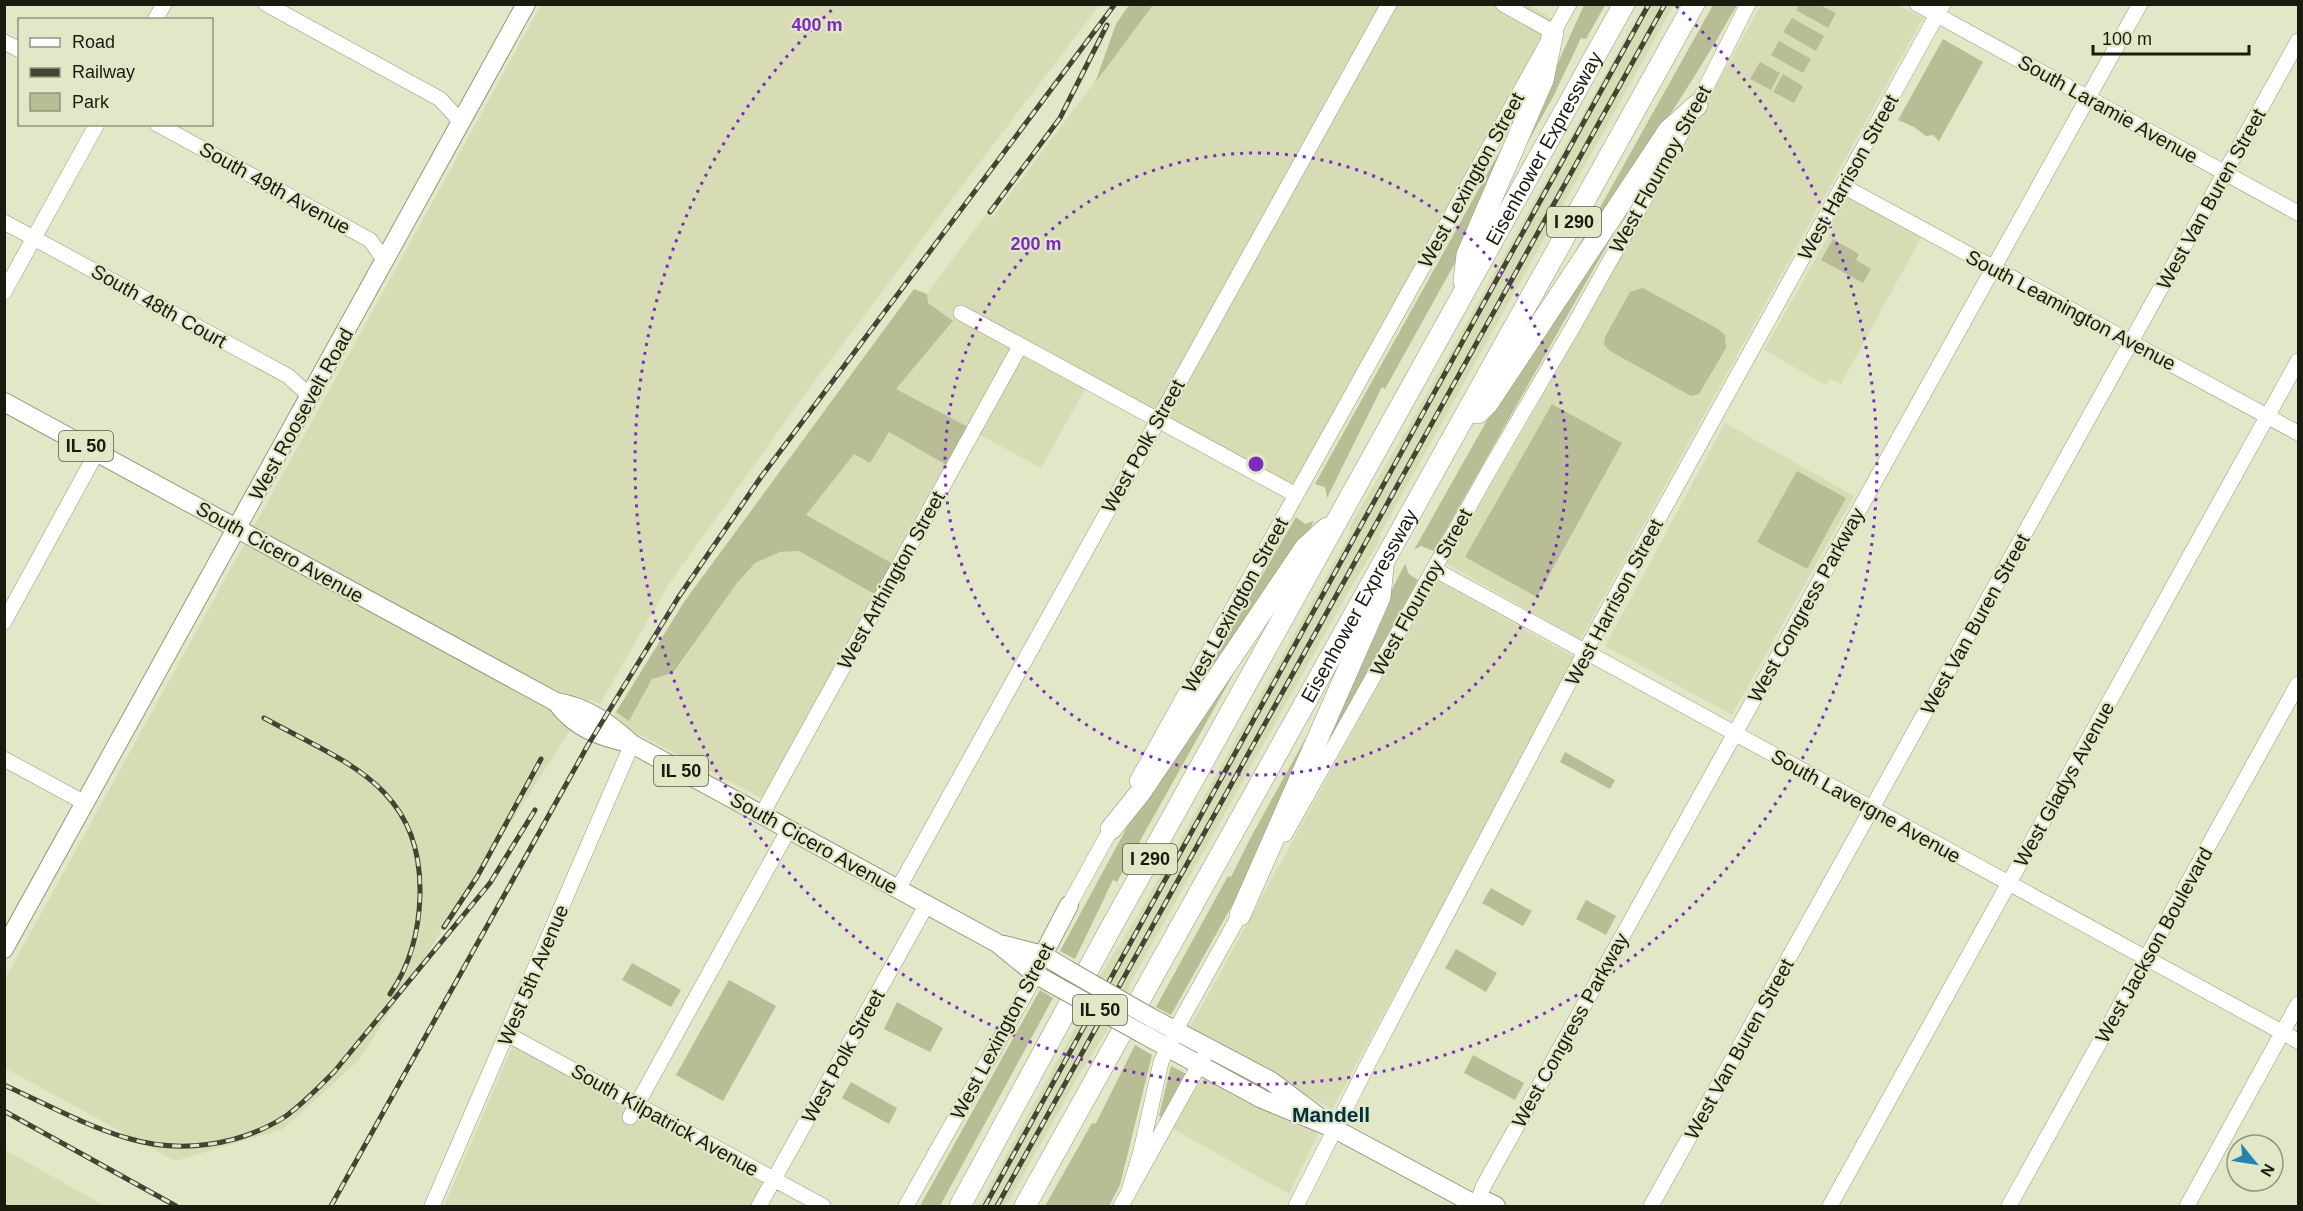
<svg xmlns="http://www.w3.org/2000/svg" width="2303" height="1211" font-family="Arial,sans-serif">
	<rect width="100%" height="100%" fill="#e2e7c7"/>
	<path fill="#d7dcb5" d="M1527,4L1553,19L1294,486L1085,389L1041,468L896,389L953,322L928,303L927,294L986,214L992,218L1153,5Z
		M541,5H1099L813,383L668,585L600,704L590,699L359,1060L283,1129L175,1161L5,1068V979Z
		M1644,5H1674L1380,534L1381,537L1377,545L1350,589L1129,985V991L1107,1031L1077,1078L1006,1206H979L1080,1019V1014L1101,974L1141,910L1351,532L1349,529L1354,519L1406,431Z
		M1761,5H1897L1923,18L1580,640L1446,563L1556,373Z
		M1846,195L1922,236L1841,384L1830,378L1826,385L1764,350L1832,230L1831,225Z
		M1725,423L1854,496L1732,715L1605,646Z
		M889,432L948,466L893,564L805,516L854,453Z
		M799,550L876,595L763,799L611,720L616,712L630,720L652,679L674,673L737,583L755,563L780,552Z
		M1436,580L1574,657L1516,770L1332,1109L1188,1031Z
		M513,1045L766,1182L753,1206H444Z
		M1204,1079L1293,1117L1315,1131L1317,1136L1289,1194L1172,1128L1196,1087Z
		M5,1150L105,1206H5Z"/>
	<path fill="#b8bd95" d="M1129,5H1153L1095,83L1116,24Z
		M1584,5H1605L1586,39L1581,38L1553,97L1500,192Z
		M1713,5H1737C1686,95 1627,180 1568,265Z
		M1799,5H1820L1836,13L1828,28L1796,10Z
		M1792,18L1824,36L1816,51L1783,32Z
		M1943,39L1983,62L1939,141L1933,135L1926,136L1914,127L1898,120Z
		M1779,41L1811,59L1803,73L1771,55Z
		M1760,62L1780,73L1771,90L1750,79Z
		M1783,74L1803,86L1794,103L1773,92Z
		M1521,113L1466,243L1385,389L1382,387L1327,498L1325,487L1315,484Z
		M1652,166L1434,551L1421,546L1414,550L1512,376Z
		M1833,239L1859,254L1856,260L1871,269L1863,283L1821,260Z
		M1643,288L1718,329L1725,335L1726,348L1699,394L1691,396L1610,351L1604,345L1605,337L1630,292Z
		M914,289L927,294L928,303L953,321L896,389L970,428L948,466L889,432L870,463L854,454L806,515L893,564L876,595L799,551L780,552L755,563L737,583L673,673L652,679L629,721L616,712L684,602Z
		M1552,404L1622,443L1537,597L1465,557Z
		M1797,471L1846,498L1807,569L1757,542Z
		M1296,517L1305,524L1314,521L1304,540L1167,740Z
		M1405,564L1409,574L1418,580L1297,800L1386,601Z
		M1239,664L1117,882L1113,880L1075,959L1060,951L1132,818Z
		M1318,716L1244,884L1171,1015L1156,1007L1228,876L1231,877L1252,835Z
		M1565,752L1615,780L1610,789L1560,762Z
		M1491,888L1532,911L1523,926L1482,903Z
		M1586,900L1616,916L1606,935L1576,919Z
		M1456,949L1497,973L1486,992L1445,968Z
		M632,963L681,990L671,1007L622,980Z
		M729,980L776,1006L723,1101L676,1075Z
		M1040,990L1053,998L940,1206H920Z
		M897,1002L943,1028L930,1052L884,1029Z
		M1135,1045L1152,1055L1120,1185L1109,1206H1045L1092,1123L1095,1124L1097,1121Z
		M1473,1055L1524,1083L1515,1100L1464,1073Z
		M1171,1066L1186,1074L1162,1118L1159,1116Z
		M851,1082L897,1108L889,1124L842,1098Z"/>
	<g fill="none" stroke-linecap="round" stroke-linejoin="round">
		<g stroke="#95997b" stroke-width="16">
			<path id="minor" d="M266,4L440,99L461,122
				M1503,4L1553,32
				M1917,4L2298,213
				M155,20L164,4
				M4,42L20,50
				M157,124L370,240L385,261
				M1843,186L2298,433
				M4,222L288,376L310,396
				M4,292L97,124
				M961,313L1296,495
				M1434,569L2298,1041
				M4,622L97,452
				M4,759L85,803
				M1137,781L1569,4
				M762,814L1020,346
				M1285,834L1490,469L1574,325L1697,105L1748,4
				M898,889L1389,4
				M1069,905L1116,820
				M507,1034L823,1206
				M630,1117L789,829
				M1128,1194L1141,1151L1161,1062L1180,1022L1244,907
				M432,1206L632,744
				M759,1206L927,904
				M906,1206L1029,987L1043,955
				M1121,1206L1208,1049
				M1296,1206L1372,1056L1593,637L1943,4
				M1476,1206L1483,1187L2140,4
				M1651,1206L2298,41
				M1830,1206L2298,361
				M2009,1206L2298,684
				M2187,1206L2298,1004"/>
		</g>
		<g stroke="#95997b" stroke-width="20">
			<path id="major" d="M4,402L556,702C587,707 609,723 632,744L997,943L1035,974L1058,987
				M556,702C575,728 598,736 628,743
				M1004,945L1043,955L1068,970
				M4,949L526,4
				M1043,955L1069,905
				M1150,1017L1271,1081L1319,1117
				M1141,1033L1262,1099L1335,1129L1478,1206
				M1477,1204L1488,1202L1496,1206"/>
		</g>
		<g stroke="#95997b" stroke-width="22">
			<g id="highway">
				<path d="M1464,282L1467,255L1543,80L1553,32"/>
				<path d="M1478,413L1488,403L1669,130L1697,105"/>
				<path d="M1111,829L1140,793L1305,548L1327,528"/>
				<path d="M1240,915L1380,597L1383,567"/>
				<path id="s1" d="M960,1206L1108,933L1624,4"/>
				<path id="s2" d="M1025,1206L1694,4"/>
			</g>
		</g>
		<use href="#minor" stroke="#fff" stroke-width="15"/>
		<use href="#major" stroke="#fff" stroke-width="18"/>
		<use href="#highway" stroke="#fff" stroke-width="21"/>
		<g stroke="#424434" stroke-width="5">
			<path id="rail" d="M990,212L1060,118L1107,25
				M264,718C346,763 422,786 420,895C419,932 411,964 390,994
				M444,927L477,877L541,759
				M4,1085C44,1103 86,1126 127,1138C179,1154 240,1146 286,1116C304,1103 318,1088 334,1072L490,883L535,810
				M4,1111L176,1206
				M331,1206L588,745L678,598L761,477L1115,4
				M985,1206L1649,4
				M997,1206L1665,4"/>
		</g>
		<use href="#rail" stroke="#e2e7c7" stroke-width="3" stroke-dasharray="9" stroke-linecap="butt"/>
		<g stroke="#95997b" stroke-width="20" stroke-linecap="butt">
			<path id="major-bridge" d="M1068,970L1150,1017
				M1058,987L1141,1033"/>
		</g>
		<use href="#major-bridge" stroke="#fff" stroke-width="18"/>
	</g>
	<g fill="none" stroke="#7b2cbf" stroke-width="3" stroke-dasharray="3 6">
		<circle cx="1256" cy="464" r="311"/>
		<path d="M1676 6A621 621 0 1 1 836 6"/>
	</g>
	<g text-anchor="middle" stroke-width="4.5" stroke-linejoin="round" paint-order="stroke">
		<g fill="#e2e7c7" stroke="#565846" stroke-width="1.5">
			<rect x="1547" y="207" width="54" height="30" rx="4.5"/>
			<rect x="59" y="431" width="54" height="30" rx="4.5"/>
			<rect x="654" y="756" width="54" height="30" rx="4.5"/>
			<rect x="1123" y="844" width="54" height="30" rx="4.5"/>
			<rect x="1073" y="995" width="54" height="30" rx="4.5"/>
		</g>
		<g font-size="18" font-weight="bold" fill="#1a1b0f">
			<text x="1574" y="228">I 290</text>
			<text x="86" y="452">IL 50</text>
			<text x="681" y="777">IL 50</text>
			<text x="1150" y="865">I 290</text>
			<text x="1100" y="1016">IL 50</text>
		</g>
		<g font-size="20" fill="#1a1b0f" stroke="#e2e7c7">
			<text transform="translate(2108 109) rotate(29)" y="7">South Laramie Avenue</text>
			<text dy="7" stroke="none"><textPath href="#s1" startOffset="1208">Eisenhower Expressway</textPath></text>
			<text transform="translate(1660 169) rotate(-61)" y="7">West Flournoy Street</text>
			<text transform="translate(1848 177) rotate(-61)" y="7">West Harrison Street</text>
			<text transform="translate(1471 180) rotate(-61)" y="7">West Lexington Street</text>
			<text transform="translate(275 188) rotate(29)" y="7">South 49th Avenue</text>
			<text transform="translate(2211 199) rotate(-61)" y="7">West Van Buren Street</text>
			<text transform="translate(159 306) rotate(29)" y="7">South 48th Court</text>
			<text transform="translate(2071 310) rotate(28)" y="7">South Leamington Avenue</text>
			<text transform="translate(301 414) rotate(-61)" y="7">West Roosevelt Road</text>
			<text transform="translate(1143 446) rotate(-61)" y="7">West Polk Street</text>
			<text transform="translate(280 552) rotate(29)" y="7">South Cicero Avenue</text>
			<text transform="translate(891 580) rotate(-61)" y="7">West Arthington Street</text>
			<text transform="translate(1421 592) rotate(-61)" y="7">West Flournoy Street</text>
			<text transform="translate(1614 602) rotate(-62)" y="7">West Harrison Street</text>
			<text transform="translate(1235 605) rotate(-61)" y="7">West Lexington Street</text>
			<text dy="7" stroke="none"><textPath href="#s2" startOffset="687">Eisenhower Expressway</textPath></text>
			<text transform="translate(1806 605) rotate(-61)" y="7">West Congress Parkway</text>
			<text transform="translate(1975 624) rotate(-61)" y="7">West Van Buren Street</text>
			<text transform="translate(2064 784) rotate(-61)" y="7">West Gladys Avenue</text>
			<text transform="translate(1866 806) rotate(29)" y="7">South Lavergne Avenue</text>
			<text transform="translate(814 843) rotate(29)" y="7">South Cicero Avenue</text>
			<text transform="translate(2154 945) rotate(-61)" y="7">West Jackson Boulevard</text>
			<text transform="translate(533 975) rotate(-67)" y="7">West 5th Avenue</text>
			<text transform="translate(1570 1030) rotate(-61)" y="7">West Congress Parkway</text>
			<text transform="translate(1002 1031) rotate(-62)" y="7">West Lexington Street</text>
			<text transform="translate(1739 1049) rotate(-61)" y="7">West Van Buren Street</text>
			<text transform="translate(843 1056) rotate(-61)" y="7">West Polk Street</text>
			<text transform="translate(665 1120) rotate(29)" y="7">South Kilpatrick Avenue</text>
		</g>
		<g font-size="21" font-weight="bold" fill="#002f43" stroke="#e2e7c7">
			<text x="1331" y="1122">Mandell</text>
		</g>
	</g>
	<circle cx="1256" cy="464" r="9" fill="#7b2cbf" stroke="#e2e7c7" stroke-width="3"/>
	<g font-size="18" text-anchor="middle" font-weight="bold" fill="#7b2cbf" stroke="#e2e7c7" stroke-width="4.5" stroke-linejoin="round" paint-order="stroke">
		<text x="817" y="31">400 m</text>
		<text x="1036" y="250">200 m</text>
	</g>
	<rect width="2303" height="1211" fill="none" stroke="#1a1b0f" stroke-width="12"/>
	<rect x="18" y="18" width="195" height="108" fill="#e2e7c7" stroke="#92957d" stroke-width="1.5"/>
	<rect x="30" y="38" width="30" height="9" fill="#ffffff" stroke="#92957d" stroke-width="1.5"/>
	<text x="72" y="48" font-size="18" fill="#1a1b0f">Road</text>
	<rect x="30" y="68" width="30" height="9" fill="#424434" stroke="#92957d" stroke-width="1.5"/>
	<text x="72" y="78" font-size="18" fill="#1a1b0f">Railway</text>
	<rect x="30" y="93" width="30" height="18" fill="#b8bd95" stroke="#92957d" stroke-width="1.5"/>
	<text x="72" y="108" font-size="18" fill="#1a1b0f">Park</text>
	<g transform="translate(2255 1163) rotate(120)"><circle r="28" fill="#e2e7c7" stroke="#92957d" stroke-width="1.5"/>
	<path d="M0-4.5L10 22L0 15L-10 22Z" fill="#2583af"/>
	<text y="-9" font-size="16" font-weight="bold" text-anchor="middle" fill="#1a1b0f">N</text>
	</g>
	<path d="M2093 45v9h156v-9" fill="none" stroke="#1a1b0f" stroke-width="3"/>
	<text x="2102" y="45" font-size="18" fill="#1a1b0f" stroke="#e2e7c7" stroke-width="4.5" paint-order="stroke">100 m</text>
</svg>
